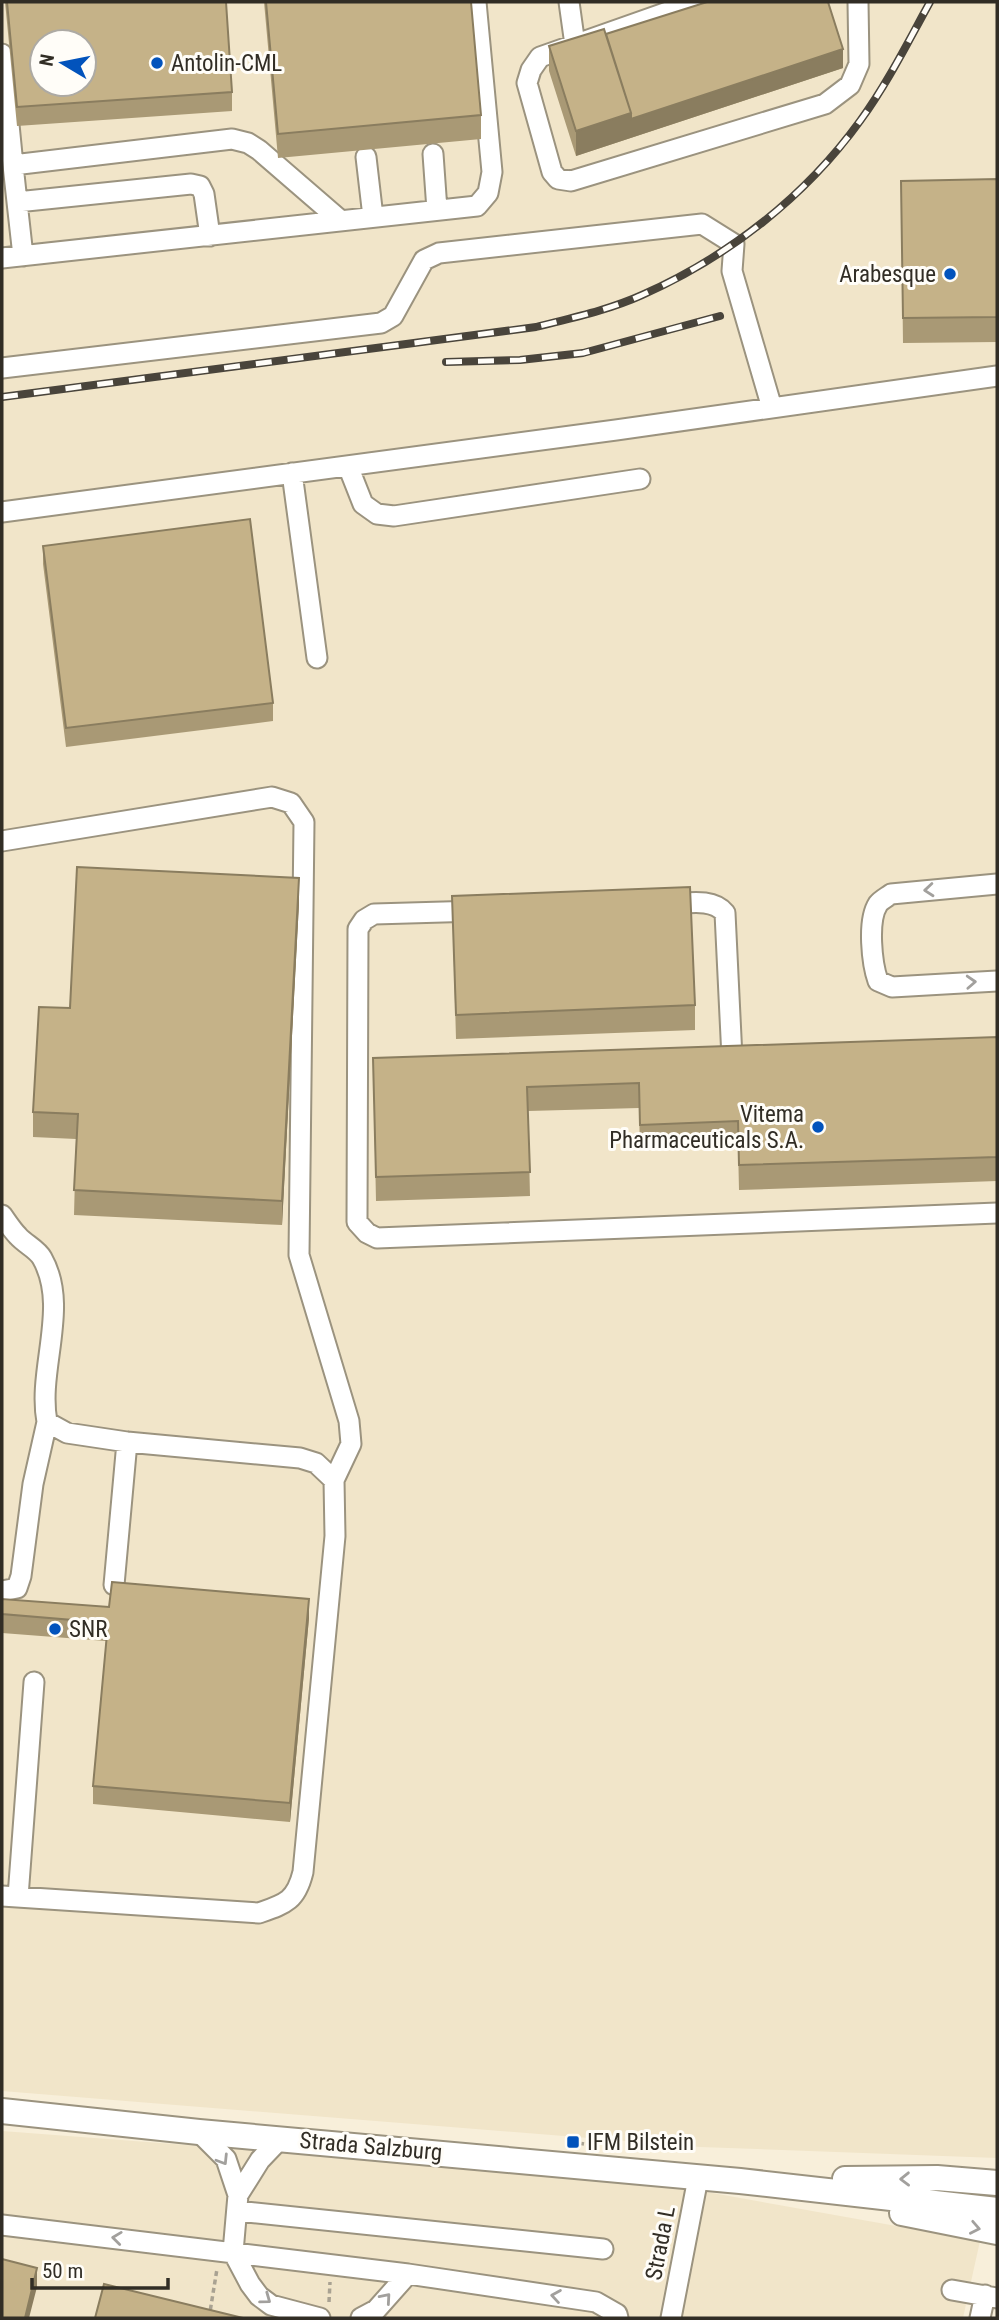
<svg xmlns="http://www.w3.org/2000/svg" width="999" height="2320" font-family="'Roboto Condensed',sans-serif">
	<rect width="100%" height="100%" fill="#f8efda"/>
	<path fill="#f1e5c9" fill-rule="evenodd" d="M2,2H997V2158L700,2147L2,2091ZM42,42H84V84H42Z
		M2,2131L634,2179L980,2241L963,2318H2Z"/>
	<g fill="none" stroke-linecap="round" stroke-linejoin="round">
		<g stroke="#9b937f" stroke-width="23">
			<path id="minor" d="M569,2L575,45
				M696,2L540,57L531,70L527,83L552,172L558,179L571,181L825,104L850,85L859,64L858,2
				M2,54L13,165L232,139L248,143L259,150L340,220
				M433,154L437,210
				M366,157L373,217
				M13,165L17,202L191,184L200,186L204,194L210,236
				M17,202L23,256
				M2,258L477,206L488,193L492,172L476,2
				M2,368L381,323L393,316L424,260L439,253L702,224L734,244L732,271L772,408
				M348,466L363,504L377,514L394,516L640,479
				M292,473L317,658
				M2,512L616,430L997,376
				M2,841L272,797L291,803L304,822L299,1255L349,1421L351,1444L334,1480
				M997,884L891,894C887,897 881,900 878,904C867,921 872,964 878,981L892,987L997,981
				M666,904C685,904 712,897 725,913L732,1058
				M478,911L374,914L364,920L358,929L357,1222L367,1233L377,1238L997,1213
				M2,1215C7,1222 12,1230 18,1236C25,1244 37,1249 42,1258C70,1307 37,1369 47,1422L67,1433L127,1442L300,1458L316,1463L334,1480L335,1536L303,1872C296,1901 285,1904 259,1913L2,1896
				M114,1585L127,1442
				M2,1591L17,1588L21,1576L33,1484L47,1422
				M18,1897L34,1682
				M199,2132L226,2159L238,2195L233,2252L250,2284L259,2296L271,2305L320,2318
				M238,2195L260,2160L281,2138
				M237,2211L603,2249
				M2,2225L408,2274L596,2302L617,2314L618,2318
				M952,2290L997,2298
				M361,2318L376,2310L408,2274
				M671,2318L698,2178
				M980,2318L985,2295"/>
		</g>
		<g stroke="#9b937f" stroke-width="28">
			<path id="major" d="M2,2111L199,2132L740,2181L997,2210
				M845,2179L937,2178L997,2183
				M902,2213L997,2232"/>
		</g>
		<path stroke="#a9a292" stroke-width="3.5" stroke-dasharray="5 3.5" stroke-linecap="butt" d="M573,2142L584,2144
			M329,2302L330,2282
			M209,2318L217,2269"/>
		<use href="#minor" stroke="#fff" stroke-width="19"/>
		<use href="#major" stroke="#fff" stroke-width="24"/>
		<g stroke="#49443b" stroke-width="8">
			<path id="rail" d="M446,362L520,360L583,353L720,316
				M2,397L536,327C571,318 609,310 642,295C728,257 805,197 860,121C887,84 908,42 930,2"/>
		</g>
		<use href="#rail" stroke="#fffdf8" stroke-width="5" stroke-dasharray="16" stroke-linecap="butt"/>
	</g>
	<path fill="#a99975" d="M5,2H226L232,92V111L17,126Z
		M264,2H471L481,115V139L278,158Z
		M606,34L843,68L576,156L549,71V46Z
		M997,179V342L903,343L901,181Z
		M43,546L273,703V721L66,747L43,564Z
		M452,896L695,1005V1030L456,1039Z
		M299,903L282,1225L74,1215L76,1139L33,1137V1112L70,1008Z
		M997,1054V1181L739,1190L738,1146L640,1149L639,1108L528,1111L530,1196L376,1201L373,1058Z
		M2,1599L109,1607L309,1618L290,1822L93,1804V1786L106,1641L2,1633Z"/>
	<path fill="#8a7d5f" d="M843,49V68L576,156V131L631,113Z
		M299,878V903L282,1225V1201Z
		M309,1599V1618L290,1822V1803Z
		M37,2268V2287L29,2318H25Z"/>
	<path fill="#c5b288" stroke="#8a7d5f" stroke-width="2" fill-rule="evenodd" d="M7,2H226L232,92L17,107ZM42,42H84V84H42Z
		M266,2H471L481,115L278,134Z
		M707,2H828L843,49L631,119V113L606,34Z
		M604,29L631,113L576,131L549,46Z
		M997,179V317L903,318L901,181Z
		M250,519L273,703L66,728L43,546Z
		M77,867L299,878L282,1201L74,1190L78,1114L33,1112L39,1007L70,1008Z
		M690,887L695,1005L456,1015L452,896Z
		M997,1037V1157L739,1165L738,1121L640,1125L639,1083L527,1087L530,1172L376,1177L373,1058Z
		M112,1582L309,1599L290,1803L93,1786L108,1623L2,1614V1599L109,1607Z
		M2,2259L37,2268L25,2318H2Z
		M104,2284L243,2318H95Z"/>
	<defs><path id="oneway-chevron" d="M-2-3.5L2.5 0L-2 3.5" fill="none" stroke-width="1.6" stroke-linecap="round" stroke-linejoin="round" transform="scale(1.75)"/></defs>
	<g stroke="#a2a09d">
		<use href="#oneway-chevron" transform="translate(929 890) rotate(175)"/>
		<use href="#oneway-chevron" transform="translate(971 982) rotate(-3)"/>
		<use href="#oneway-chevron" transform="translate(223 2160) rotate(58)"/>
		<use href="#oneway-chevron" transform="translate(905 2179) rotate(179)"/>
		<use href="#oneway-chevron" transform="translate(975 2228) rotate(11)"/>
		<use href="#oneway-chevron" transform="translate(117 2238) rotate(-173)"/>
		<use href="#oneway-chevron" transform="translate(556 2296) rotate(-171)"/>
		<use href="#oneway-chevron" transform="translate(386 2298) rotate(-49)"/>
		<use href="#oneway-chevron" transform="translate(266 2299) rotate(36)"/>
	</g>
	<g fill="#0253bc" stroke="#fffdf8" stroke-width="2.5">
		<circle cx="157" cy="63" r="7"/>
		<circle cx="950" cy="274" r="7"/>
		<circle cx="818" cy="1127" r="7"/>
		<circle cx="55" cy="1629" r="7"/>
		<rect x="566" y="2135" width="14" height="14" rx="3.5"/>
	</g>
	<g text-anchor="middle" stroke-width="6" stroke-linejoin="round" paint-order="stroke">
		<g font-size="23" fill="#312d25" stroke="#fffdf8" text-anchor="start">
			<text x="171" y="71">Antolin-CML</text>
			<text x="936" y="282" text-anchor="end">Arabesque</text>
			<text x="804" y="1122" text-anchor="end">Vitema<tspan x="804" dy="26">Pharmaceuticals S.A.</tspan></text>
			<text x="69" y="1637">SNR</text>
			<text x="587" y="2150">IFM Bilstein</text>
		</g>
		<g font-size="23" fill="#312d25" stroke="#fffdf8">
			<text transform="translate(371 2146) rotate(5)" y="8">Strada Salzburg</text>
			<text transform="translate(660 2243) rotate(-79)" y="8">Strada L</text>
		</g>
	</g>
	<rect width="999" height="2320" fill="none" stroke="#312d25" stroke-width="7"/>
	<g transform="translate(63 63) rotate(280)"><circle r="33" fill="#fffdf8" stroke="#adaaa4" stroke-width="2"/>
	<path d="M0-5L12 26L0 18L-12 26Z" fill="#0253bc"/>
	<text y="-10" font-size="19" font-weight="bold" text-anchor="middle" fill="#312d25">N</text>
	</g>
	<path d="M32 2278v10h136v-10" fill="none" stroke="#312d25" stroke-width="3.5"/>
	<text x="42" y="2278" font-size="21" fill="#312d25" stroke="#fffdf8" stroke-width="5" paint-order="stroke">50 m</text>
</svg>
